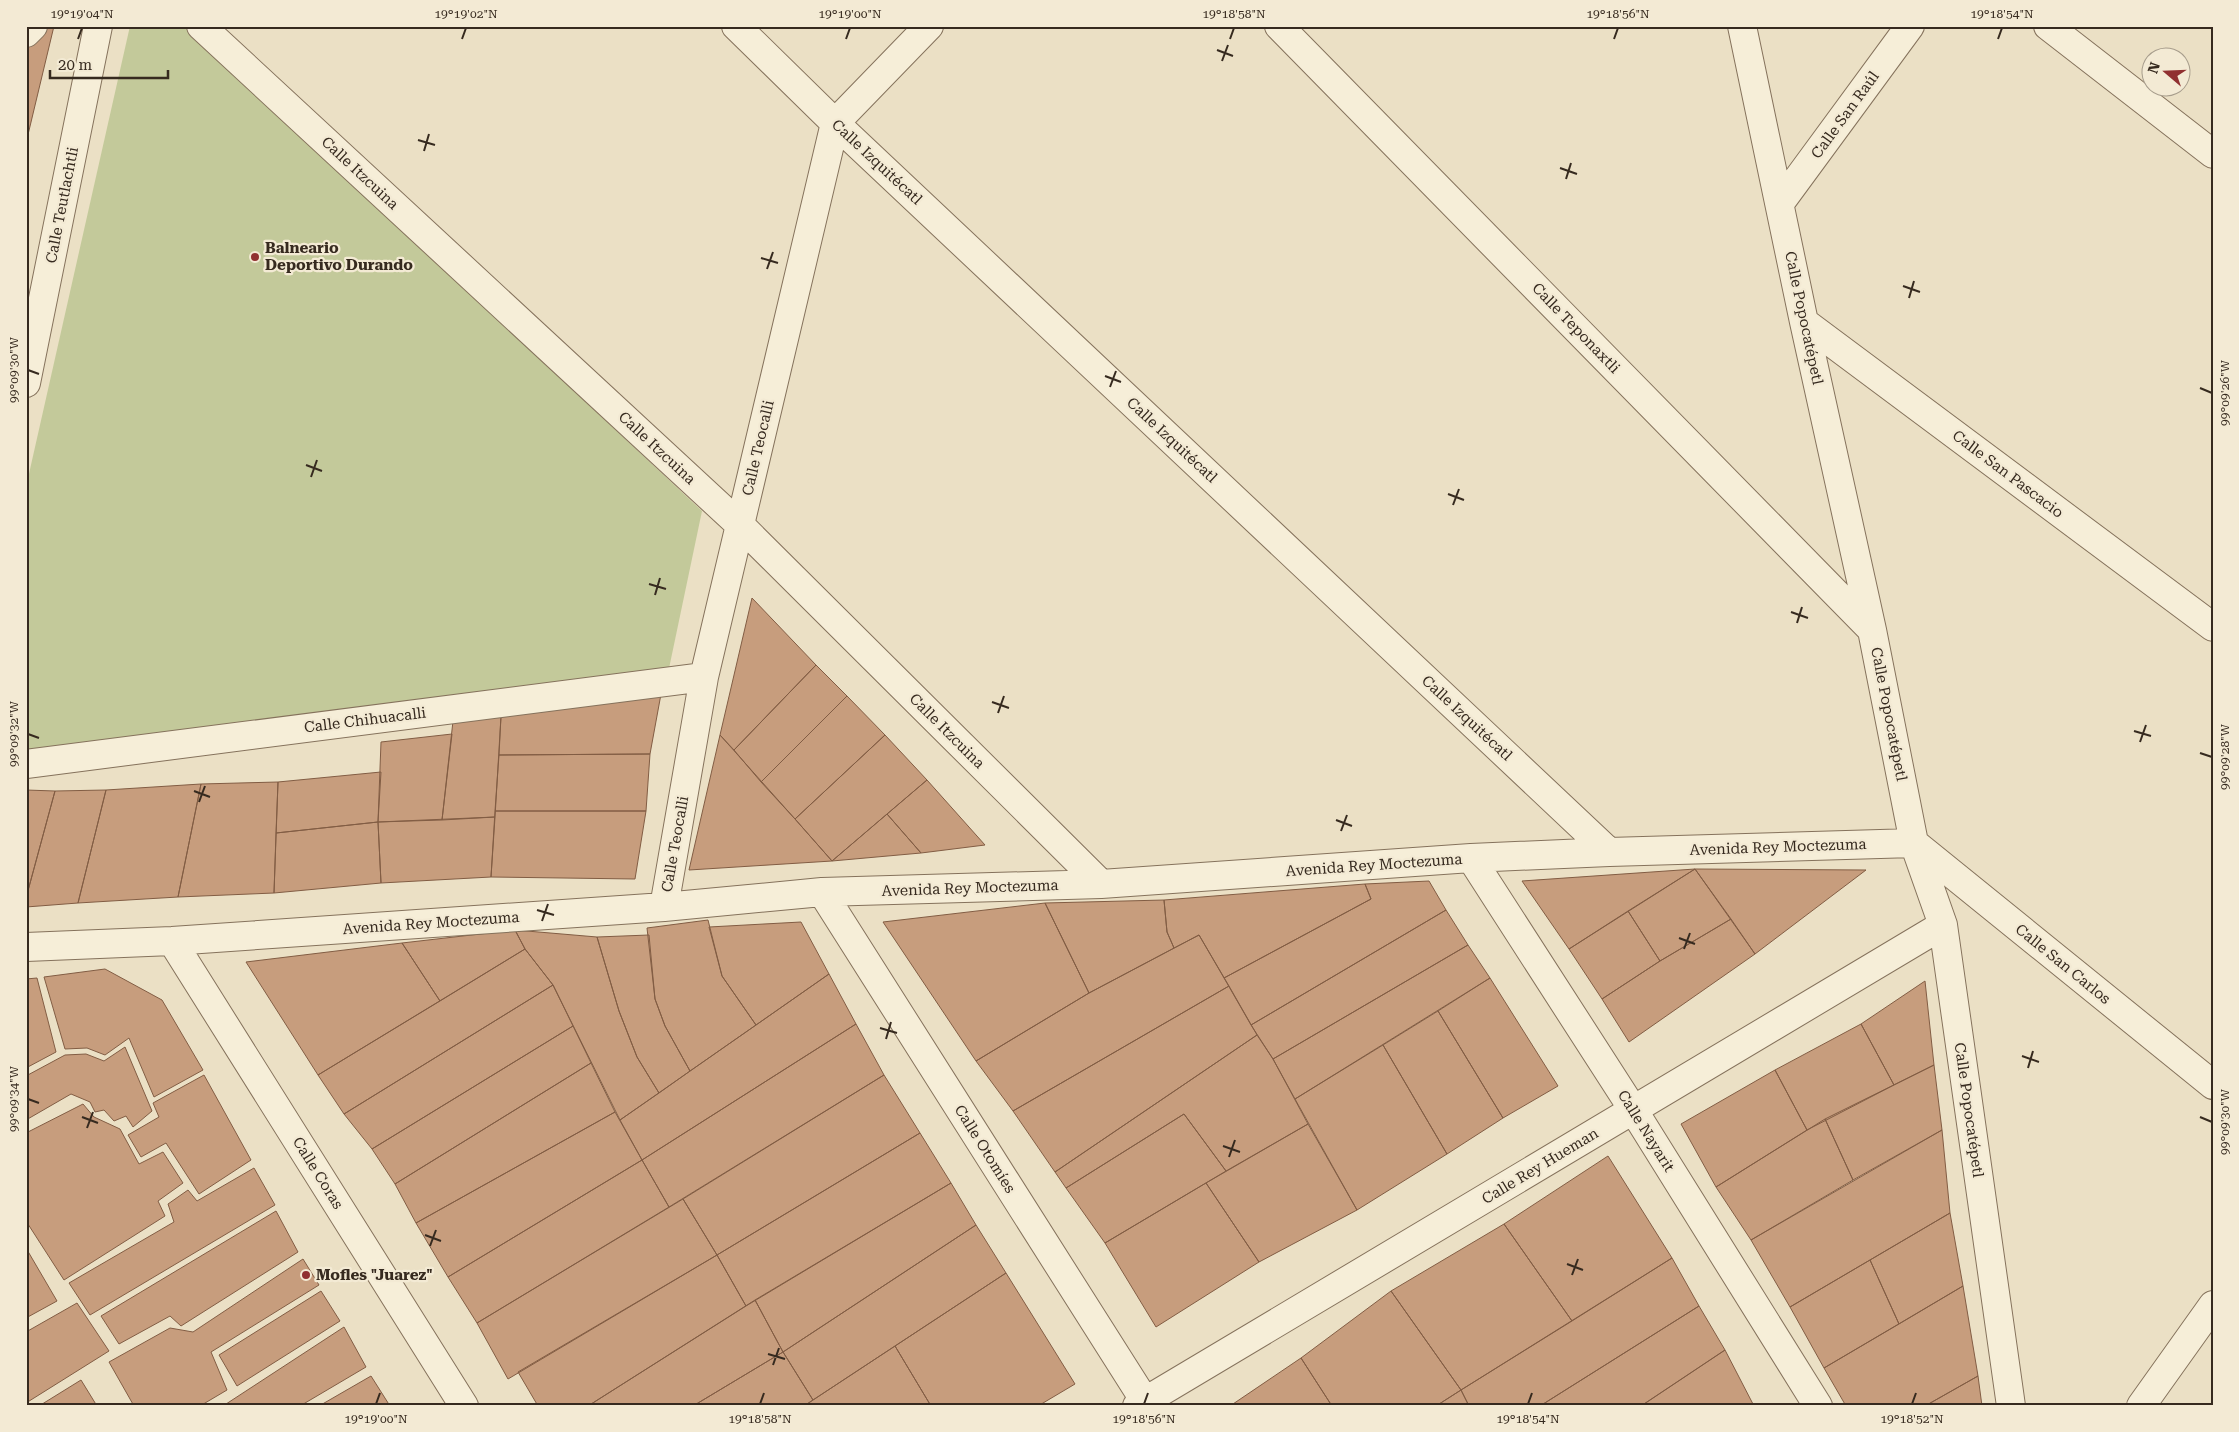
<svg xmlns="http://www.w3.org/2000/svg" width="2239" height="1432" font-family="'Roboto Serif',serif">
	<rect width="100%" height="100%" fill="#ebe0c5"/>
	<path fill="#c3c99a" d="M130,26H186L702,511L667,678L26,754V487Z"/>
	<path fill="#c79d7d" stroke="#825d44" d="M49,26H54L26,143V49Z
		M752,598L816,665L734,750L720,735Z
		M816,665L847,696L761,782L734,750Z
		M661,694L650,754L499,755L501,716Z
		M847,696L885,735L795,819L761,782Z
		M501,716L495,817L442,820L453,721Z
		M452,734L442,820L378,822L381,742Z
		M720,735L795,819L832,861L689,870Z
		M885,735L927,780L832,861L795,819Z
		M650,754L646,811H495L499,755Z
		M381,772L378,822L276,833L278,782Z
		M927,780L985,845L921,853L887,814Z
		M278,782L274,893L178,897L201,784Z
		M201,784L178,897L78,903L106,790Z
		M26,790L55,791L26,898Z
		M106,790L78,903L26,907V898L55,791Z
		M495,811H646L635,879L491,877Z
		M887,814L921,853L832,861Z
		M495,817L491,877L381,883L378,822Z
		M378,822L381,883L274,893L276,833Z
		M1695,869L1731,919L1660,961L1628,911Z
		M1695,869L1569,949L1522,881Z
		M1695,869L1866,870L1755,954Z
		M1429,881L1446,910L1251,1025L1224,978L1371,899L1365,884Z
		M1365,884L1371,899L1224,978L1199,935L1174,948L1167,932L1164,900Z
		M1164,900L1167,932L1174,948L1089,993L1045,903Z
		M1045,903L1089,993L976,1061L883,922Z
		M1446,910L1468,945L1273,1059L1251,1025Z
		M1628,911L1660,961L1602,999L1569,949Z
		M1731,919L1755,954L1629,1042L1602,999L1660,961Z
		M708,920L722,976L756,1025L690,1071L665,1026L655,999L647,928Z
		M801,922L829,974L756,1025L722,976L709,927Z
		M515,930L597,937L619,1011L637,1057L659,1093L620,1120L553,985L525,949Z
		M515,930L525,949L440,1001L402,943Z
		M649,935L655,999L665,1026L690,1071L659,1093L637,1057L619,1011L597,937Z
		M1199,935L1229,986L1013,1111L976,1061L1089,993Z
		M402,943L440,1001L318,1075L246,962Z
		M1468,945L1490,978L1295,1099L1273,1059Z
		M525,949L553,985L344,1114L318,1075Z
		M105,969L162,1000L203,1070L154,1097L129,1038L105,1055L87,1048L65,1049L44,977Z
		M829,974L856,1024L642,1160L620,1120Z
		M37,978L56,1052L26,1068V979Z
		M1490,978L1558,1086L1503,1118L1438,1011Z
		M1925,981L1934,1065L1894,1085L1861,1024Z
		M553,985L573,1026L372,1149L344,1114Z
		M1229,986L1257,1035L1055,1172L1013,1111Z
		M1438,1011L1503,1118L1447,1154L1383,1045Z
		M856,1024L884,1075L669,1207L642,1160Z
		M1861,1024L1894,1085L1807,1130L1775,1070Z
		M573,1026L591,1063L395,1184L372,1149Z
		M1257,1035L1273,1059L1308,1124L1226,1171L1184,1114L1066,1188L1055,1172Z
		M1383,1045L1447,1154L1357,1210L1295,1099Z
		M125,1047L152,1111L133,1127L126,1116L114,1121L104,1110L95,1112L90,1102L71,1094L26,1120V1076L65,1055L86,1054L104,1061Z
		M591,1063L615,1112L416,1223L395,1184Z
		M1934,1065L1942,1130L1853,1180L1825,1119Z
		M1775,1070L1807,1130L1716,1187L1681,1124Z
		M204,1075L251,1160L199,1194L166,1143L141,1157L128,1135L159,1117L153,1103Z
		M884,1075L920,1133L717,1255L683,1199Z
		M83,1104L94,1117L120,1129L139,1164L163,1152L183,1183L158,1201L165,1216L64,1280L26,1221V1133Z
		M615,1112L642,1160L448,1277L416,1223Z
		M1184,1114L1226,1171L1105,1243L1066,1188Z
		M1825,1119L1853,1180L1751,1240L1716,1187Z
		M1308,1124L1357,1210L1259,1262L1206,1183Z
		M1942,1130L1950,1213L1790,1307L1751,1240Z
		M920,1133L951,1183L746,1306L717,1255Z
		M1608,1156L1672,1258L1572,1321L1504,1224Z
		M642,1160L669,1207L477,1323L448,1277Z
		M254,1168L275,1205L90,1315L69,1283L174,1222L168,1204L188,1190L197,1201Z
		M951,1183L976,1225L783,1352L755,1300Z
		M1206,1183L1259,1262L1156,1327L1105,1243Z
		M683,1199L717,1255L508,1379L477,1323Z
		M276,1211L298,1252L181,1326L170,1316L119,1344L101,1316Z
		M1950,1213L1963,1286L1899,1324L1870,1260Z
		M1504,1224L1572,1321L1461,1390L1391,1291Z
		M976,1225L1006,1273L813,1400L783,1352Z
		M26,1248L57,1301L26,1318Z
		M717,1255L746,1306L588,1406H538L518,1372Z
		M1672,1258L1699,1306L1540,1406H1469L1461,1390Z
		M303,1259L319,1285L211,1352L227,1390L200,1406H134L109,1362L170,1328L193,1332Z
		M1870,1260L1899,1324L1824,1368L1790,1307Z
		M1006,1273L1075,1384L1038,1406H931L895,1346Z
		M1963,1286L1978,1376L1925,1406H1846L1824,1368Z
		M321,1291L340,1321L237,1386L219,1355Z
		M1391,1291L1461,1390L1436,1406H1332L1301,1358Z
		M755,1300L783,1352L693,1406H588Z
		M77,1303L109,1351L26,1403V1332Z
		M1699,1306L1725,1350L1641,1406H1540Z
		M344,1327L366,1367L300,1406H223Z
		M895,1346L931,1406H804L813,1400Z
		M1725,1350L1754,1406H1641Z
		M783,1352L813,1400L804,1406H693Z
		M1301,1358L1330,1403L1326,1406H1230Z
		M371,1376L390,1406H319Z
		M1978,1376L1982,1406H1925Z
		M81,1380L97,1406H39Z
		M1461,1390L1469,1406H1436Z"/>
	<g fill="none" stroke-linecap="round" stroke-linejoin="round">
		<g stroke="#85725c" stroke-width="30">
			<path id="minor" d="M201,26L740,525L1101,884
				M736,26L835,123L1609,852
				M1279,26L1872,630
				M1742,26L1804,322L1872,630L1914,843L1943,925L2011,1406
				M2048,26L2213,154
				M26,33L33,26
				M1780,203L1910,26
				M1804,322L2213,627
				M26,383L98,26
				M26,764L704,677
				M1471,858L1634,1111L1818,1406
				M822,892L1148,1406
				M664,907L704,677L835,123L929,26
				M172,941L464,1406
				M26,947L172,941L664,907L822,892L1101,884L1471,858L1609,852L1914,843L2213,1085
				M1137,1406L1943,925
				M2141,1406L2213,1305"/>
		</g>
		<use href="#minor" stroke="#f6eed8" stroke-width="28"/>
	</g>
	<path fill="none" stroke="#362a1f" stroke-width="2" d="M78,39L82,28M462,39L466,28M846,39L850,28M1230,39L1234,28M1614,39L1618,28M1998,39L2002,28M1217,50L1233,56M1222,61L1228,45M418,140L435,145M424,151L429,134M1560,168L1577,174M1566,179L1571,163M761,258L778,263M767,269L773,252M1903,286L1920,292M1909,298L1914,281M28,370L39,374M1105,376L1121,382M1110,387L1116,371M2200,388L2212,393M306,465L322,471M311,477L317,460M1448,494L1464,500M1453,505L1459,489M649,584L666,589M655,595L660,578M1791,612L1808,618M1797,623L1802,607M992,702L1009,708M998,713L1004,696M2134,731L2151,736M28,734L39,738M2140,742L2146,725M2200,753L2212,757M194,791L210,797M199,802L205,786M1336,820L1352,826M1341,831L1347,815M537,910L554,915M542,921L548,904M1679,938L1695,944M1684,949L1690,933M880,1028L897,1033M886,1039L891,1022M2022,1056L2039,1062M2028,1068L2033,1051M28,1099L39,1103M82,1117L98,1123M2200,1117L2212,1122M87,1128L93,1112M1223,1146L1240,1152M1229,1157L1235,1140M425,1235L441,1241M430,1246L436,1230M1567,1264L1583,1270M1572,1275L1578,1259M768,1354L785,1359M773,1365L779,1348M376,1404L380,1393M760,1404L764,1393M1144,1404L1148,1393M1528,1404L1532,1393M1912,1404L1916,1393"/>
	<g fill="#903030" stroke="#f3ead4" stroke-width="2">
		<circle cx="255" cy="257" r="5"/>
		<circle cx="306" cy="1275" r="5"/>
	</g>
	<g text-anchor="middle" stroke-width="4.5" stroke-linejoin="round" paint-order="stroke">
		<g font-size="15" fill="#362a1f" stroke="#f3ead4">
			<text transform="translate(1845 115) rotate(-54)" y="5">Calle San Raúl</text>
			<text transform="translate(877 162) rotate(43)" y="5">Calle Izquitécatl</text>
			<text transform="translate(360 173) rotate(43)" y="5">Calle Itzcuina</text>
			<text transform="translate(62 205) rotate(-79)" y="5">Calle Teutlachtli</text>
			<text transform="translate(1804 318) rotate(78)" y="5">Calle Popocatépetl</text>
			<text transform="translate(1576 328) rotate(46)" y="5">Calle Teponaxtli</text>
			<text transform="translate(1172 440) rotate(43)" y="5">Calle Izquitécatl</text>
			<text transform="translate(657 448) rotate(43)" y="5">Calle Itzcuina</text>
			<text transform="translate(758 448) rotate(-77)" y="5">Calle Teocalli</text>
			<text transform="translate(2008 474) rotate(37)" y="5">Calle San Pascacio</text>
			<text transform="translate(1889 714) rotate(79)" y="5">Calle Popocatépetl</text>
			<text transform="translate(1467 718) rotate(43)" y="5">Calle Izquitécatl</text>
			<text transform="translate(365 720) rotate(-7)" y="5">Calle Chihuacalli</text>
			<text transform="translate(947 731) rotate(45)" y="5">Calle Itzcuina</text>
			<text transform="translate(675 844) rotate(-80)" y="5">Calle Teocalli</text>
			<text transform="translate(1778 847) rotate(-2)" y="5">Avenida Rey Moctezuma</text>
			<text transform="translate(1374 865) rotate(-4)" y="5">Avenida Rey Moctezuma</text>
			<text transform="translate(970 888) rotate(-2)" y="5">Avenida Rey Moctezuma</text>
			<text transform="translate(431 923) rotate(-4)" y="5">Avenida Rey Moctezuma</text>
			<text transform="translate(2063 964) rotate(39)" y="5">Calle San Carlos</text>
			<text transform="translate(1969 1110) rotate(82)" y="5">Calle Popocatépetl</text>
			<text transform="translate(1646 1131) rotate(58)" y="5">Calle Nayarit</text>
			<text transform="translate(985 1149) rotate(58)" y="5">Calle Otomíes</text>
			<text transform="translate(1540 1166) rotate(-31)" y="5">Calle Rey Hueman</text>
			<text transform="translate(318 1173) rotate(58)" y="5">Calle Coras</text>
		</g>
		<g font-size="15" font-weight="bold" fill="#362a1f" stroke="#f3ead4" text-anchor="start">
			<text x="265" y="253">Balneario<tspan x="265" dy="17">Deportivo Durando</tspan></text>
			<text x="316" y="1280">Mofles "Juarez"</text>
		</g>
	</g>
	<rect width="2239" height="1432" fill="none" stroke="#f3ead4" stroke-width="55"/>
	<g transform="translate(2166 72) rotate(289)"><circle r="24" fill="#f3ead4" stroke="#a79d8c"/>
	<path d="M0-4L9 19L0 12L-9 19Z" fill="#903030"/>
	<text y="-8" font-size="14" font-weight="bold" text-anchor="middle" fill="#362a1f">N</text>
	</g>
	<path d="M50 70v8h118v-8" fill="none" stroke="#362a1f" stroke-width="2.5"/>
	<text x="58" y="70" font-size="15" fill="#362a1f" stroke="#f3ead4" stroke-width="4" paint-order="stroke">20 m</text>
	<rect x="28" y="28" width="2184" height="1376" fill="none" stroke="#362a1f" stroke-width="2"/>
	<g font-size="12" text-anchor="middle" fill="#362a1f">
		<text x="82" y="18">19°19'04"N</text>
		<text x="466" y="18">19°19'02"N</text>
		<text x="850" y="18">19°19'00"N</text>
		<text x="1234" y="18">19°18'58"N</text>
		<text x="1618" y="18">19°18'56"N</text>
		<text x="2002" y="18">19°18'54"N</text>
		<text transform="translate(14 370) rotate(-90)" y="4">99°09'30"W</text>
		<text transform="translate(2225 393) rotate(-90)" y="4">99°09'26"W</text>
		<text transform="translate(14 734) rotate(-90)" y="4">99°09'32"W</text>
		<text transform="translate(2225 757) rotate(-90)" y="4">99°09'28"W</text>
		<text transform="translate(14 1099) rotate(-90)" y="4">99°09'34"W</text>
		<text transform="translate(2225 1122) rotate(-90)" y="4">99°09'30"W</text>
		<text x="376" y="1423">19°19'00"N</text>
		<text x="760" y="1423">19°18'58"N</text>
		<text x="1144" y="1423">19°18'56"N</text>
		<text x="1528" y="1423">19°18'54"N</text>
		<text x="1912" y="1423">19°18'52"N</text>
	</g>
</svg>
